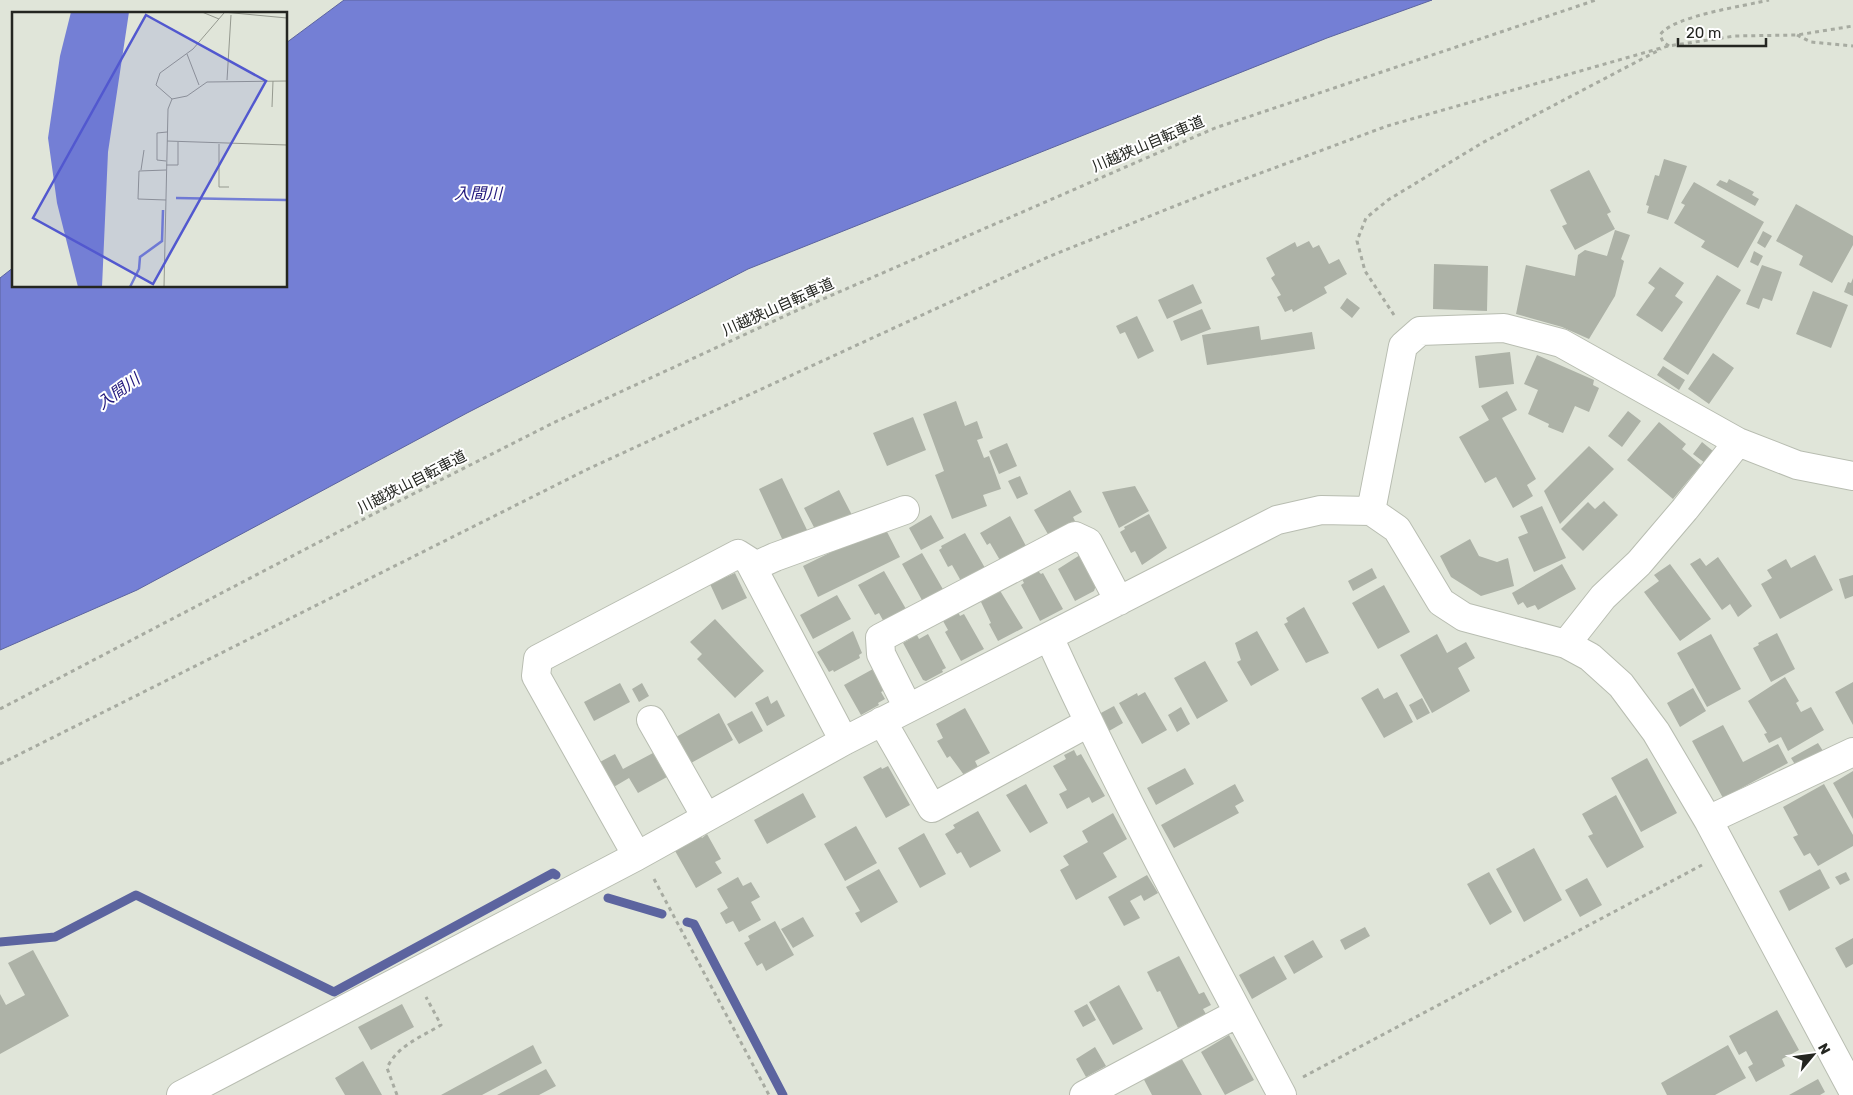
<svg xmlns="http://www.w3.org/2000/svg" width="1853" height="1095" font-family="Rubik,'Noto Sans JP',sans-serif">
	<rect width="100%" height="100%" fill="#e0e5d9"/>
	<path fill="#747fd5" stroke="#5c649f" d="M344,0H1432L1327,38L748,269L467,413L137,590L0,650V278L14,267V286H286V43Z"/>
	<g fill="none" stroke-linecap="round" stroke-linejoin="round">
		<path stroke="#5c649f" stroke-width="9" d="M608,898L662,914
			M687,922L694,924L783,1095
			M0,942L55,937L136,895L334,992L553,873L556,875"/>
	</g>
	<path fill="#adb2a7" d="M1664,159L1687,166L1668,220L1647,213L1649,206L1646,205L1655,175L1659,176Z
		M1589,170L1611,212L1607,214L1615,229L1575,250L1562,226L1567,224L1550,190Z
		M1729,179L1754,192L1752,195L1759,199L1755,206L1716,185L1720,180L1727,183Z
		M1694,182L1764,222L1738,268L1701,247L1705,241L1674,223L1685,205L1681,203Z
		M1796,204L1853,236V245L1832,283L1799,265L1803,256L1776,241Z
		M1615,230L1630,235L1621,259L1624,261L1615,296L1589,339L1562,327L1516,314L1526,265L1575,276L1578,255L1585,250L1607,256Z
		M1763,231L1772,236L1765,248L1757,243Z
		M1309,241L1313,248L1319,245L1329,264L1339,259L1347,274L1324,287L1327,293L1293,312L1292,309L1285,312L1277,297L1281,295L1271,278L1275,275L1266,258L1295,242L1297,247Z
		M1754,251L1763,256L1758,266L1750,262Z
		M1434,264L1488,266L1487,311L1433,309Z
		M1762,265L1782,272L1772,301L1763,298L1759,309L1746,304Z
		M1660,267L1684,283L1675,296L1683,302L1662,332L1636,315L1655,288L1648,283Z
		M1717,275L1741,290L1688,375L1663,359Z
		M1853,278V296L1844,292L1848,282L1851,283Z
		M1193,284L1202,303L1167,319L1158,300Z
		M1813,291L1848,305L1831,348L1796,334Z
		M1347,298L1360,308L1352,318L1340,308Z
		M1202,309L1211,329L1181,341L1173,321Z
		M1137,316L1154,351L1138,359L1125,332L1120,334L1116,326Z
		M1259,326L1261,340L1312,332L1315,349L1207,365L1202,335Z
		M1510,352L1514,384L1479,388L1475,356Z
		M1713,353L1734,368L1709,404L1688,389Z
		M1537,355L1594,380L1593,385L1599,388L1589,412L1575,406L1563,433L1548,427L1549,424L1528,414L1538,390L1524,384Z
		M1663,366L1685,380L1679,390L1657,375Z
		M1507,391L1517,410L1502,418L1536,479L1527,485L1533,496L1513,508L1496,477L1485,483L1459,437L1489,420L1481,406Z
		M956,401L965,426L977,421L983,438L977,440L984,458L989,456L1001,489L983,495L987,506L952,519L935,475L944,471L923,414Z
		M1628,411L1641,421L1622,447L1608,436Z
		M913,417L926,450L887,466L873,433Z
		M1659,422L1686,444L1682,449L1701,465L1673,499L1627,460Z
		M1702,442L1713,451L1705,463L1693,454Z
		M1007,443L1017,466L999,474L989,451Z
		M1589,446L1614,469L1560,524L1544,491Z
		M1020,476L1028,494L1017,499L1008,481Z
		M782,478L808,532L784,543L759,489Z
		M1135,486L1149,511L1119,528L1102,492Z
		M839,490L852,515L817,533L804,508Z
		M1070,490L1082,512L1073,517L1075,521L1049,536L1034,510Z
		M1604,501L1618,515L1583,551L1561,529L1588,502L1595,509Z
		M1542,506L1566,558L1534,572L1518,537L1528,533L1520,516Z
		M1149,514L1167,548L1142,565L1135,551L1131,553L1120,532L1125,529L1124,527Z
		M931,515L944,538L921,550L909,528Z
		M1010,516L1026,546L1001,562L990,543L987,545L980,533Z
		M884,526L900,557L818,597L803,566Z
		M965,533L985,568L961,581L952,565L948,567L939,550L942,548L941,546Z
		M1470,539L1479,556L1497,562L1508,558L1514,586L1481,596L1451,577L1440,556Z
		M922,553L944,591L923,602L902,564Z
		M1080,555L1098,580L1094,591L1075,601L1058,569Z
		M1815,555L1833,590L1780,619L1761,584L1772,578L1767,570L1786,559L1791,568Z
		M1718,557L1752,606L1738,617L1730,604L1722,610L1690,564L1700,558L1706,566Z
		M1562,564L1576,589L1538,610L1535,605L1527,608L1523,602L1518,605L1512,593Z
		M1670,564L1711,619L1680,641L1644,592L1659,581L1654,575Z
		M1372,568L1377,578L1353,591L1348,581Z
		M1036,569L1041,574L1043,573L1063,609L1040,621L1021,585L1024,583L1021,577Z
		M884,571L906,609L885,624L879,613L875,615L858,585Z
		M735,573L747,598L722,610L710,584Z
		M1853,575V596L1845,599L1839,579Z
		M1384,585L1410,632L1378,649L1352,603Z
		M999,589L1023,628L998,641L989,624L991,623L981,602L982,599Z
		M837,595L851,619L813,639L800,615Z
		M1304,607L1329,653L1306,663L1284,624L1288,622L1286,618Z
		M958,612L960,616L964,614L984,649L961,661L945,632L948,630L943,621Z
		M715,619L764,671L735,698L697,659L702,654L690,642Z
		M853,631L862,653L859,655L860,658L834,672L833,670L829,672L817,652Z
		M1257,631L1279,670L1251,686L1237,662L1241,660L1235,643Z
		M1777,633L1795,669L1771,682L1753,648L1759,645L1758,643Z
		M928,634L946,668L942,670L943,672L926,681L923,680L903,643L917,635L919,639Z
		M1437,634L1447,653L1466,642L1475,658L1458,668L1470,691L1432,713L1400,655Z
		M1711,634L1741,689L1707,707L1677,653Z
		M1205,661L1228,701L1197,719L1174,678Z
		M873,669L885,690L881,692L885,699L878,703L879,705L861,715L844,685Z
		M1785,677L1799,701L1796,703L1801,712L1811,707L1824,730L1788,751L1781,737L1769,743L1764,734L1767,733L1748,701Z
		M1853,682V725L1835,692Z
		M620,683L630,702L594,721L584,702Z
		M642,683L649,696L639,702L632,689Z
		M1378,688L1384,699L1397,692L1413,722L1384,738L1361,698Z
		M1693,688L1706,711L1680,727L1667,703Z
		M1145,692L1167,730L1142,744L1119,703L1137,693L1138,696Z
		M768,696L771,704L777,700L785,716L767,726L755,703Z
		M1422,698L1430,713L1417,720L1409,705Z
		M1114,706L1123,723L1109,731L1099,714Z
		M1181,707L1190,724L1177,732L1168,715Z
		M965,708L990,753L975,761L978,767L964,775L950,756L947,758L937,741L943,738L936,724Z
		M752,711L763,731L739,744L727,724Z
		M719,713L733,740L691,763L676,737Z
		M1723,725L1743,762L1778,744L1788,763L1723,798L1692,741Z
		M1818,743L1823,751L1796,766L1791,758Z
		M1074,750L1077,756L1081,754L1105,796L1092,803L1089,797L1067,809L1059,794L1067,790L1053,766L1066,759L1064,755Z
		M653,753L667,777L638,793L629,778L612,788L598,763L615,754L623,769Z
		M1647,758L1677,813L1641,832L1611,778Z
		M888,766L910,805L886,818L863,777L881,767L882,769Z
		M1185,768L1194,784L1156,805L1147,788Z
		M1853,771V819L1833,783Z
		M1026,784L1048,823L1030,833L1006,795Z
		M1235,784L1244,801L1235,806L1239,813L1174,848L1161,825Z
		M1824,784L1853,835V846L1818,866L1810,853L1804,856L1793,837L1798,835L1783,807Z
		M803,793L816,817L767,844L754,820Z
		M1616,795L1644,847L1607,868L1588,836L1593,834L1582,814Z
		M978,811L1001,851L970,868L961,852L957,854L945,834L955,828L953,825Z
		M1113,813L1127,839L1103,853L1117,877L1076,900L1060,870L1069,865L1063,856L1088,842L1082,831Z
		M856,826L877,863L845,881L824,844Z
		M924,833L946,874L920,888L898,848Z
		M707,834L721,859L715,862L722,873L696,888L674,849L700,835L702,838Z
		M1534,848L1562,900L1524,922L1496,869Z
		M879,869L898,902L861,923L855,913L860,911L846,887Z
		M1820,869L1830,888L1789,911L1779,891Z
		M1489,872L1512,912L1490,925L1467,884Z
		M1846,872L1850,880L1840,885L1835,877Z
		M1147,875L1158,893L1144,901L1141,895L1130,901L1140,918L1124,926L1108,897Z
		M738,877L743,886L751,882L760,897L751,902L761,920L739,932L733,921L726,924L720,913L728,908L717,889Z
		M1587,878L1602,905L1580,917L1565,890Z
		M803,917L814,936L793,948L781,929Z
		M775,921L794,955L766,971L762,963L757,966L744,943L750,940L748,936Z
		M1365,927L1370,936L1345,950L1340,940Z
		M1853,938V964L1846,968L1835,948Z
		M1313,940L1323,957L1294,974L1284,956Z
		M33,950L69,1016L0,1054V994L6,1005L25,995L8,963Z
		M1179,956L1199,994L1204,992L1211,1005L1203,1009L1206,1014L1178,1028L1160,991L1157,992L1147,972Z
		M1274,956L1287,979L1252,999L1239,975Z
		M1119,985L1143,1029L1113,1045L1089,1002Z
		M402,1004L414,1027L371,1050L358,1027Z
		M1087,1004L1096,1020L1083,1027L1074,1011Z
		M1777,1010L1799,1050L1782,1059L1785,1066L1756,1082L1748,1067L1753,1064L1746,1051L1739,1055L1729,1036Z
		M1229,1035L1254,1080L1225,1095L1201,1052Z
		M533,1045L542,1063L482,1095H441Z
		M1728,1045L1746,1078L1715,1095H1667L1661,1083Z
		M1095,1047L1106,1066L1086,1077L1076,1059Z
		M1179,1054L1202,1095H1152L1141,1074Z
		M363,1061L382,1095H345L335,1078Z
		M546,1069L556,1086L539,1095H497Z
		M1818,1079L1825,1092L1820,1095H1789Z"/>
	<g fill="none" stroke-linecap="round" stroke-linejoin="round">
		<g stroke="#b8bdb1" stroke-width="30">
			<path id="minor" d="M1371,511L1403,346L1420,331L1504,328L1561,343L1738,442L1797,465L1853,476
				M753,567L775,557L905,510
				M1049,637C1120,793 1202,944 1282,1095
				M1566,644L1603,597L1639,563L1685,509L1738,442
				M908,708L881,654L880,638L1075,536L1088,542L1119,601
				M651,720L706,817
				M882,721L932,808L1088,723
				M1708,820L1853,752
				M637,856L536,676L538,659L738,554L749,561L844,741
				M181,1095L637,856L844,741L1277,520L1321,510L1371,511L1397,529L1441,602L1464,617L1566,644L1590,657L1621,685L1656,732L1708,820L1853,1091
				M1084,1095L1238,1013"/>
		</g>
		<path stroke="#a7aba1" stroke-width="3" stroke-dasharray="4 4" stroke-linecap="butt" d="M1797,35L1811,42L1853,46
			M1669,46L1663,42L1660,35C1672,16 1745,6 1769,0
			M1394,315L1365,271L1357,241L1366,218L1388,200L1482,143L1661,49
			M0,709L342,530L553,423L800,309L1215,128L1596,0
			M0,764L588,469L1048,257L1215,190L1387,126L1668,46L1735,36L1797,35L1853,26
			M654,879L769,1095
			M1303,1077L1702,865
			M397,1095L387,1068C397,1046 421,1037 441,1025L426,997"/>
		<use href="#minor" stroke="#fff" stroke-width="28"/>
	</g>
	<g text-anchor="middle" stroke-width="4" stroke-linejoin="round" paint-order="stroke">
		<g font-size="15" fill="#242621" stroke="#fff">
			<text transform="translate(1148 144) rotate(-23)" y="5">川越狭山自転車道</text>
			<text transform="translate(778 307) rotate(-24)" y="5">川越狭山自転車道</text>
			<text transform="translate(412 482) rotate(-27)" y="5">川越狭山自転車道</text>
		</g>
		<g font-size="16" font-style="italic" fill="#22187d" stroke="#fff">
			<text x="478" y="199">入間川</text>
			<text transform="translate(118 391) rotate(-36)" y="6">入間川</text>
		</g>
	</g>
	<g transform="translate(12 12)">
		<rect width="275" height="275" fill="#e0e5d9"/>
		<path d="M59,0H117L96,140L90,275H66L45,191L36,126L48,44Z" fill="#747fd5"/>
		<path fill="none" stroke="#747fd5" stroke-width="2.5" d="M164,186L275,188M118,275L127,257L128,245L150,229L151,198"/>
		<path fill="none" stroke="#95998f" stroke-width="1" d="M190,0L207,7M211,0L275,6M175,42L187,73M215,68L219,3M160,87L144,73L148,61L181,37L212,1M260,95L261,69M155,129L275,133M207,132V175H217M154,149L145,148V121L155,120M154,153H166V130M129,158L132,138M154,158L127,159L126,187L154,188M152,275L156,97L160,87L175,84L195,70L275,69"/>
		<path fill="#5258cf" fill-opacity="0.15" stroke="#5258cf" stroke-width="2.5" d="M134,3L254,69L141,272L21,206Z"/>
		<rect width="275" height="275" fill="none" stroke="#242621" stroke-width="2.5"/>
	</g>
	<g transform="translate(1813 1055) rotate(61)" stroke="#ffffff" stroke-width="4" paint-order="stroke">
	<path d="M0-4L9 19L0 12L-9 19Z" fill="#242621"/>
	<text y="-8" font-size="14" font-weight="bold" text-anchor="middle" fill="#242621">N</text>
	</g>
	<path d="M1678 38v8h88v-8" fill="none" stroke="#242621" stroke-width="2.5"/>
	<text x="1686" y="38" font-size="15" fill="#242621" stroke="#ffffff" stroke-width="4" paint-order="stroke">20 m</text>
</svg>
